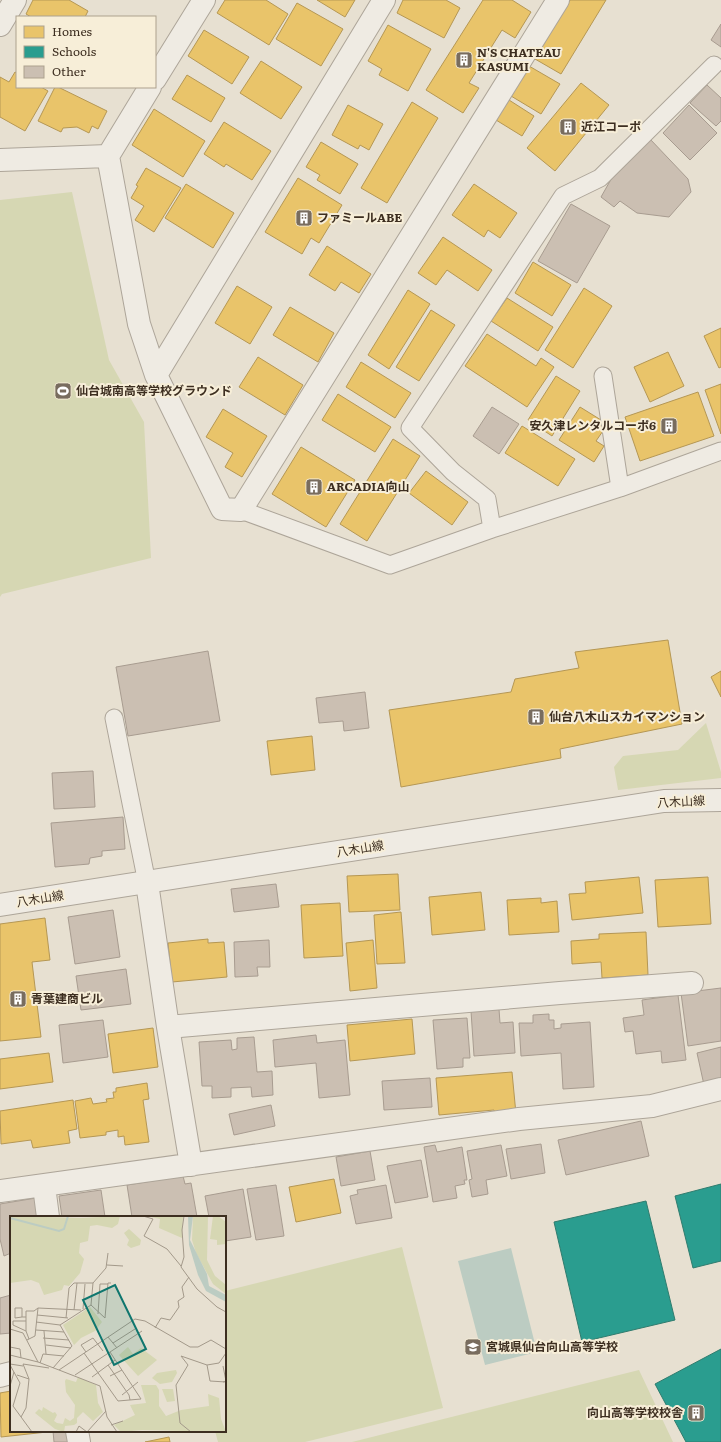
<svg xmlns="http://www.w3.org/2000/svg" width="721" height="1442" font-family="Literata,'Noto Sans JP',serif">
	<rect width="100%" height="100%" fill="#e7e0d1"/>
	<path fill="#d6d7b3" d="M72,192L109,360L144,422L151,558L2,594L0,597V200Z
		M706,723L721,772V778L618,790L614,767L623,756L678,750Z
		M402,1247L443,1408L305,1442H218L215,1431H225V1291Z
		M639,1370L673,1442H352Z"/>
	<path fill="#bcccc2" d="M511,1248L537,1352L485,1365L458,1261Z"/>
	<path fill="#e9c46a" stroke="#b59754" d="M33,0H69L88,11L85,17H31L26,14Z
		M225,0H266L288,14L269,45L217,13Z
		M317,0H355L345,17Z
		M403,0H446L460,8L444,38L397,13Z
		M483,0H512L531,12L515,38L502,30L469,83L479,88L463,113L426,90Z
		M570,0H606L561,74L535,59Z
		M297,3L343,29L321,66L276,39Z
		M388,25L431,49L408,91L379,75L382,69L368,61Z
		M204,30L249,57L232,84L188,56Z
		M261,61L302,87L281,119L240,93Z
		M529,66L560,84L541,114L511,96Z
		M15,72L17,73V87H41L48,91L25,131L0,117V77L9,82Z
		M187,75L225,98L211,122L172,99Z
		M581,83L609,105L555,171L527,148Z
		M55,87H58L107,111L98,129L92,126L89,133L77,127L63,128L61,132L38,121Z
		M509,100L534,116L522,136L496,120Z
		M412,102L438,118L387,203L361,188Z
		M348,105L383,124L369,150L360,145L358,149L332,135Z
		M154,109L205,141L183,177L132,145Z
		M224,122L271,151L252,180L226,164L224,167L204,154Z
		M321,142L358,164L340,194L317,180L320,175L306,167Z
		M146,168L181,188L154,232L135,220L144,206L131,198L138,186L136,185Z
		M298,178L342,205L319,243L311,238L302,254L265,232Z
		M186,184L234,213L213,248L165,218Z
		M474,184L517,213L500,238L488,230L484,237L452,215Z
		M443,237L492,270L478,291L447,270L436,285L418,273Z
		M327,246L371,274L359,293L341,282L335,291L309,275Z
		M533,262L571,285L552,316L515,293Z
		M237,286L272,307L250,344L215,323Z
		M584,288L612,306L573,368L545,350Z
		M408,290L430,304L389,369L368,355Z
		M507,298L553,327L538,351L491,321Z
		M290,307L334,333L318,362L273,335Z
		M431,310L455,325L419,381L396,367Z
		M721,328V367L719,368L704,336Z
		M487,334L536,366L541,358L554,367L527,407L465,366Z
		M668,352L684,386L650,402L634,367Z
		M258,357L303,385L285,415L239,387Z
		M361,362L411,393L395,418L346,387Z
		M556,376L580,391L552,436L528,420Z
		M721,384V434L705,390Z
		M698,392L714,436L640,461L625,417Z
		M338,394L391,427L375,452L322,420Z
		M580,407L601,420L598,424L605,428L596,441L604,446L594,462L559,440Z
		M223,409L267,436L242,477L225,467L233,453L206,437Z
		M522,426L575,459L558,486L505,453Z
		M393,439L420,456L367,541L340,524Z
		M301,447L355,480L326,527L272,494Z
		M426,471L468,502L452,525L409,493Z
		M668,640L682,724L560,749L561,758L401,787L389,710L511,692L515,679L579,668L575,652Z
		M721,671V697L711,677Z
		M312,736L315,770L271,775L267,741Z
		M398,874L400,910L349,912L347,876Z
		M639,877L643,913L572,920L569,894L586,893L585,882Z
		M708,877L711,924L658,927L655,880Z
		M481,892L485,930L432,935L429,897Z
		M541,898V903L557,901L559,932L509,935L507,900Z
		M340,903L343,956L304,958L301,905Z
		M401,912L405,963L377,964L374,915Z
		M45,918L50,960L32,962L41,1037L0,1041V924Z
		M646,932L648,975L602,978L601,962L572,964L571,941L599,939V934Z
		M208,939V943L224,942L227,977L172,982L168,943Z
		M373,940L377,988L350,991L346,943Z
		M412,1019L415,1054L350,1061L347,1025Z
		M153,1028L158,1067L113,1073L108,1034Z
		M49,1053L53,1082L0,1089V1059Z
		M512,1072L516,1114L495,1115L494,1110L439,1115L436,1078Z
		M147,1083L149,1099L143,1100L149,1142L125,1145L124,1136L118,1137V1130L106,1132V1135L80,1138L75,1101L91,1098L93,1104L107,1102L106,1099L114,1098L113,1092H116V1088Z
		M73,1100L77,1129L68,1131L70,1143L33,1148L31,1140L1,1144L0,1111Z
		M334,1179L341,1213L296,1222L289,1187Z
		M11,1391V1431L47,1432L1,1437L0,1393Z
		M169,1437L170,1442H145Z"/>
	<path fill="#2a9d8f" stroke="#307c6e" d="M721,1184V1261L693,1268L675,1196Z
		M646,1201L675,1320L582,1342L554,1222Z
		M721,1349V1442H686L655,1384Z"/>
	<path fill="#cbbfb2" stroke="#a89c90" d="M721,24V47L711,40Z
		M707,85L721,98V121L716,126L690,103Z
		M689,105L717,133L690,160L663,133Z
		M650,139L688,179L691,192L669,217L637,213L620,201L614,207L601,197L618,167Z
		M571,204L610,226L577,283L538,261Z
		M492,407L519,424L499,454L473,436Z
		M208,651L220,721L128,736L116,667Z
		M365,692L369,728L344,731L343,721L319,723L316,698Z
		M93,771L95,807L54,809L52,773Z
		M123,817L125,849L102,851V856L90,858L89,864L55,867L51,823Z
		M276,884L279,907L234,912L231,889Z
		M113,910L120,957L75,964L68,917Z
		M269,940L270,967H257L258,976L235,977L234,942Z
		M126,969L131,1004L81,1010L76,976Z
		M721,988V1041L688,1046L681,993Z
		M678,995L686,1060L662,1063L661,1051L636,1054L633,1031L625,1032L623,1018L644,1015L642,1000Z
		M499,1009L500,1023L513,1022L515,1053L474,1056L471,1011Z
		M549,1014V1020H554V1029L561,1028V1024L590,1022L594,1087L563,1089L561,1053L521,1056L519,1023H533V1015Z
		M467,1018L470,1058H463V1067L437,1069L433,1020Z
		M103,1020L108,1057L63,1063L59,1025Z
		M316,1035L317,1043L345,1040L350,1095L319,1098L316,1063L275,1067L273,1040Z
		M254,1037L257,1072L272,1071L273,1095L252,1097L251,1087L231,1088V1097L212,1098V1086H202L199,1042L231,1040L232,1050L237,1049V1038Z
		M721,1047V1081L704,1085L697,1053Z
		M430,1078L432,1107L384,1110L382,1081Z
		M271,1105L275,1126L234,1135L229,1114Z
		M641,1121L649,1156L566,1175L558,1140Z
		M541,1144L545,1173L511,1179L506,1149Z
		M435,1145L437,1152L462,1147L467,1180H464L465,1184L455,1186L457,1198L433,1202L424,1147Z
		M501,1145L507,1176L486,1180L488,1194L472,1197L469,1180L472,1179L467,1151Z
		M370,1151L375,1180L341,1186L336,1157Z
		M421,1160L428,1197L395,1203L387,1166Z
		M183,1176L185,1184L191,1183L197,1217H132L127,1185Z
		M276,1185L284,1236L256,1240L247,1189Z
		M386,1185L392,1218L356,1224L350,1196L358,1194L357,1190Z
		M243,1189L251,1237L225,1241V1217H209L205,1196Z
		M101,1190L105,1217H62L59,1196Z
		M36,1198L37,1217H11V1253L4,1256L0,1239V1204Z
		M11,1295V1333L0,1334V1298Z
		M53,1431H70L71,1442H54Z"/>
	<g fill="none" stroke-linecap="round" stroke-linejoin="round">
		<g stroke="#ada599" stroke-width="19">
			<path id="service" d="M603,376L620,488
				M241,510L390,565L492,529L620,488L721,451
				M492,529L487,499L453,472L410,428L563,196L600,178L714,65
				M114,718L147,883"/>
		</g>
		<g stroke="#ada599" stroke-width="24">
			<path id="minor" d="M0,25L15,0
				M155,79L204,0
				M108,156L139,324L156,375L222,509L241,510L558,0
				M0,160L108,156L150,87
				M156,375L384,0
				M147,883L168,1027L191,1165
				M168,1027L560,993L692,983
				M44,1186L48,1217
				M0,1191L519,1119L652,1106L721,1089
				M0,1376L11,1373
				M77,1431L79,1442"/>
		</g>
		<g stroke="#ada599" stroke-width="24">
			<path id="tertiary" d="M0,905L664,801L721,800"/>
		</g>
		<use href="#service" stroke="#efebe3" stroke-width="17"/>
		<use href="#minor" stroke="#efebe3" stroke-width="22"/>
		<use href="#tertiary" stroke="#efebe3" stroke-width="22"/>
	</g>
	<defs>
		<g id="building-square" transform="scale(0.9)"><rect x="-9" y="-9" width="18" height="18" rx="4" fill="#786c5e" stroke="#f7eed8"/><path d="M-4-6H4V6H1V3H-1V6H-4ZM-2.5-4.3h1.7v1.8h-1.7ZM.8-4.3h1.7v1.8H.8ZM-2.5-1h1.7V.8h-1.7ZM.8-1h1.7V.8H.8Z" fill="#fff"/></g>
		<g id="stadium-square" transform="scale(0.9)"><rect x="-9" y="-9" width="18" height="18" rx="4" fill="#786c5e" stroke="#f7eed8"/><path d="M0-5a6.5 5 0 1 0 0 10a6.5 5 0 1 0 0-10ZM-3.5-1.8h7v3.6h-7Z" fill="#fff"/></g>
		<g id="school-square" transform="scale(0.9)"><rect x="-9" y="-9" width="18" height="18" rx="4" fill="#786c5e" stroke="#f7eed8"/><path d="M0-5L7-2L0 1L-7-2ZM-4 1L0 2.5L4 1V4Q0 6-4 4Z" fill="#fff"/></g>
	</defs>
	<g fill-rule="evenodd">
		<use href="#building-square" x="464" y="60"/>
		<use href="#building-square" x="568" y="127"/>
		<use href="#building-square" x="304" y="218"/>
		<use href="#stadium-square" x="63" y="391"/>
		<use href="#building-square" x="669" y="426"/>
		<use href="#building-square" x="314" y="487"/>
		<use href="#building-square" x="536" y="717"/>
		<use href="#building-square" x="18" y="999"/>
		<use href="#school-square" x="473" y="1347"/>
		<use href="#building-square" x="696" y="1413"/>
	</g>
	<g text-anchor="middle" stroke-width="4" stroke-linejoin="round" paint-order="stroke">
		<g font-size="12" font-weight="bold" fill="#3d2e20" stroke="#f7eed8" text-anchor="start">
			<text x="477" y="57">N'S CHATEAU<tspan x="477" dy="14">KASUMI</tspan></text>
			<text x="581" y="131">近江コーポ</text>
			<text x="317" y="222">ファミールABE</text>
			<text x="76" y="395">仙台城南高等学校グラウンド</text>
			<text x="656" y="430" text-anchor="end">安久津レンタルコーポ6</text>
			<text x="327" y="491">ARCADIA向山</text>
			<text x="549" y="721">仙台八木山スカイマンション</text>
			<text x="31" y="1003">青葉建商ビル</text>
			<text x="486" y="1351">宮城県仙台向山高等学校</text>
			<text x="683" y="1417" text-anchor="end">向山高等学校校舎</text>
		</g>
		<g font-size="12" fill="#3d2e20" stroke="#f7eed8">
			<text transform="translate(681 802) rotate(-3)" y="4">八木山線</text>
			<text transform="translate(360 849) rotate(-9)" y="4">八木山線</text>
			<text transform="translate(40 899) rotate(-9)" y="4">八木山線</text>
		</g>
	</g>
	<g transform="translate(10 1216)">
		<rect width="216" height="216" fill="#e7e0d1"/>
		<path d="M0,0L71,2L110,0L108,8L102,12L87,9L80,10L78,25L70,27L69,37L74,43L70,57L59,70L54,69L52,74L34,79L29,67L21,64L0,67ZM137,0H173L172,22L149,12L150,3ZM183,0H198L197,44L205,60L216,69V78L203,68L186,37L182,24ZM203,0H208L216,6V28L207,29V24L200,23ZM119,13L131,24L130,29L121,32L117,29L119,24L114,17ZM80,91L92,106L85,115L71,122L64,129L53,109ZM118,131L123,138L131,132L147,144L128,160L109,139ZM166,154L167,157L162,166L150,168L142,162L147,157ZM68,161L86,169L88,187L93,196L83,205L73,196L67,202V207L64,209L55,210L54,216L45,213L25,197L29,193L32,195L33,191L43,197L45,196L47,199L44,205L47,207L53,208L55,202L60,205L64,202L65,189L56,176L55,165L56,163L66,166ZM131,169H146L149,174V190L156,200L171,194L199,190L198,178L209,182L211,203L216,216L132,214L111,216L104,209L125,199L120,189L136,187ZM152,173H163L165,185L157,186Z" fill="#d6d7b3"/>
		<path d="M178,0H183L180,24L197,58L199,70L216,79V86L196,75L188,59L179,29Z" fill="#bcccc2"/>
		<path fill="none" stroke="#bcccc2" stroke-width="2" d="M0,2L49,15L54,13L58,0"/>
		<path fill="none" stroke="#a3998a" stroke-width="1" d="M133,0L143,3L134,20L157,33L171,50M174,0L172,14L174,41L171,51L187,73L207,91L216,96M97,49L113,50M81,89L95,102L98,67H101M73,93L75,68M64,94L67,67M88,98L90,68H98M27,99L58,102M12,101V92H5V102L12,101H16M56,102L59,72L64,67H83M16,105H3V109L16,115L19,123M26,106L50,109M145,112L151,102L160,104L169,91L168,85L174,81L172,71L179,61M0,113L13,117L28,146L49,154L125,103L135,105L180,131H188L201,124L216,133M26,114L54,116M16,115V95H24L28,92M34,115L36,138M98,121L107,132M33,122L59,124M17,124L25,120L28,92L71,94M103,127L125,113M36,129L61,132M0,131L10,133L11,142M76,136L71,129L83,122L93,135M74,137L108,185L131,183L100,136M0,139L28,146M30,147L33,138L54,140M0,148L13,150M0,149L10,167L3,190L22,216M98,149L119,179L120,184M197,149L200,165L216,166M213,150L216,165L213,166M43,152L62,130L50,109L81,89L83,67L96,52L98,37M49,154L90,170L97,201L107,216M7,159L19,163M65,159L132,115M100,160L112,154M82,161L105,144M0,170L4,156M112,179L128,166M11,201L16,192L19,163L13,148L39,152M101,209L113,205M66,216L69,210L77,216M77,216L96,195M181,216L170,207L166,169L178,149L171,140L197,149L209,147L216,137"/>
		<path fill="#0f766e" fill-opacity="0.15" stroke="#0f766e" stroke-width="2" d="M105,69L136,133L104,149L73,84Z"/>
		<rect width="216" height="216" fill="none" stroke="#3d2e20" stroke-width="2"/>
	</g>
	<rect x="16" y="16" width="140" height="72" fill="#f7eed8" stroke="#ada18e"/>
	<rect x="24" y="26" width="20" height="12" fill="#e9c46a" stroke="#ada18e"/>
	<text x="52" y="36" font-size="12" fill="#3d2e20">Homes</text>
	<rect x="24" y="46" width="20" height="12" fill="#2a9d8f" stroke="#ada18e"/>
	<text x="52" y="56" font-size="12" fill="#3d2e20">Schools</text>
	<rect x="24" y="66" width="20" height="12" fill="#cbbfb2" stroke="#ada18e"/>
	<text x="52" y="76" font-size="12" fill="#3d2e20">Other</text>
</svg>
